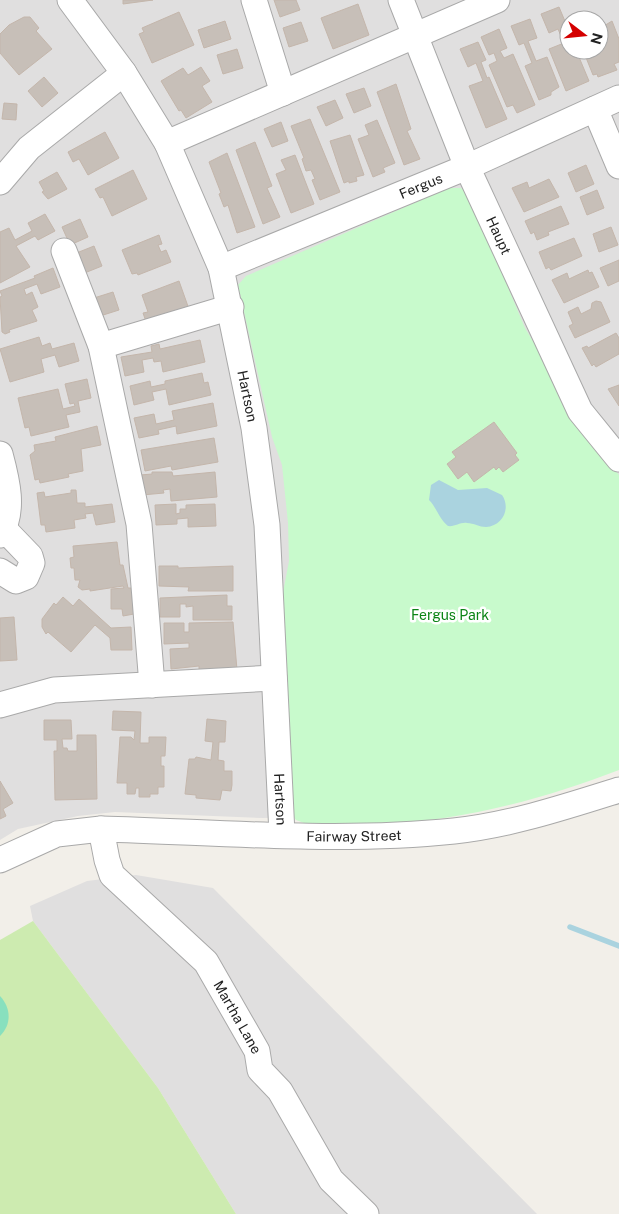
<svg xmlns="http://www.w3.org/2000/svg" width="619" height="1214" font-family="'Public Sans',sans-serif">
	<rect width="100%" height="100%" fill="#f2efe9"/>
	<path fill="#e0dfdf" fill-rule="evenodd" d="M0,0H619V768L508,804L450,813L263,818L115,812L78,816L18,829L0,840ZM569,20H599V50H569Z
		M136,875L213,888L537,1214H236L158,1088L33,921L30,906L87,881Z"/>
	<path fill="#cdebb0" d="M33,921L158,1088L236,1214H0V940Z"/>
	<path fill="#c8facc" d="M449,188H461L470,196L525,328L597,447L619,475V770C544,799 462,821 381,824C356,825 330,823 304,823L296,820L291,814L281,603L289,561L288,523L282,465L272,437L238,285L246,276Z"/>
	<path fill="#88e0be" d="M0,996C11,1008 12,1024 0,1036Z"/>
	<path fill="#aad3df" d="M439,480L458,490L487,488L502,495C511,508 503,526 486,527C479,527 474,523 467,523C460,522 455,527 448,526C439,519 437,508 429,500L431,485Z"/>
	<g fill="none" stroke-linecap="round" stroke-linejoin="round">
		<path stroke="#aad3df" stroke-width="5.5" d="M570,927L619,946"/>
	</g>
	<path fill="#c7bfb8" stroke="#c4b6ab" d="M123,0H153L123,4Z
		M274,0H296L300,10L280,17Z
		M358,4L369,35L333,49L321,18Z
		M559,7L567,26L563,28L569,40V50H576L589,81L566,91L549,49L564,43L558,29L549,33L541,14Z
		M179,12L194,45L152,63L139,34L144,32L142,28Z
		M590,12L593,20H573L572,18Z
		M24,17H30L39,28L36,31L52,49L19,75L0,53V34L9,25Z
		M530,19L537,38L528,41L536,61L547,57L559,87L551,92V95L539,100L525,66L532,63L524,43L519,45L511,26Z
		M225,21L231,39L204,48L198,30Z
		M612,21L619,39V62L614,64L617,70L598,77L597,74L593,75L583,50H599V29Z
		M301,22L308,41L289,47L283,28Z
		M499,29L507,48L500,51L504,58L513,54L535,105L517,113L513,105L507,107L489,65L497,61L494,53L489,55L481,37Z
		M478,42L486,60L481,62L487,78L489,77L507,119L486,128L469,86L483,81L476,63L468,67L460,49Z
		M237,49L243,68L223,74L217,55Z
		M201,67L210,81L202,86L212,102L186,118L181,110L179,111L161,81L183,68L188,75Z
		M44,77L58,93L42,107L28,91Z
		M396,84L411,129L407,131L420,159L404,165L377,92Z
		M364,88L371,106L354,113L346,94Z
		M335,100L343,118L326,126L317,107Z
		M4,103L17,104L16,120L2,119Z
		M310,119L340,192L320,200L312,180L315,179L311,170L306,171L302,159L304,158L291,126Z
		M377,120L395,163L383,168L385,172L373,177L358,139L369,135L365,125Z
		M281,122L288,141L272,147L264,129Z
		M105,132L119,158L88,175L79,159L73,162L68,152Z
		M350,135L364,175L356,177L357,181L349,183V181L344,183L330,141Z
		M255,142L272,186L267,188L280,217L263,224L236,150Z
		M227,153L255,227L237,233L228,205L224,207L219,194L221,193L209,162Z
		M295,155L314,204L291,213L276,174L286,170L281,160Z
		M586,165L594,184L576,192L568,173Z
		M133,170L147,199L112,216L103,197L100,198L95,189Z
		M57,172L67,189L48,199L42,192L44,191L39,182Z
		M549,179L559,197L524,212L512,188L527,182L529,188Z
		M597,190L604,208L587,215L580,197Z
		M561,206L569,224L548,232L549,235L537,240L534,232L531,234L525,221Z
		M45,214L55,231L38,240L35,236L16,246L30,267L0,283V232L9,228L15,240L32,231L28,223Z
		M80,219L88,237L70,245L62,227Z
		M611,227L618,245L599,252L593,234Z
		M159,235L162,244L158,245L161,252L166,250L171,262L138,275L137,273L132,274L122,250Z
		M574,238L582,256L551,270L549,267L546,269L539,252Z
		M94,246L102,266L82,274L74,254Z
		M619,260V281L608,286L600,268Z
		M53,268L60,287L41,294L37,284L24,289L26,295L32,292L38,307L32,310L37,321L9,330L10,332L5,334L2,332L0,297L2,296L0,291L35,278L34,276Z
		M588,270L589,273L592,272L599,287L564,303L552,280L567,273L569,279Z
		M179,281L190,312L148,327L143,313L148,312L142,295Z
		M113,292L119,310L100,316L94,298Z
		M596,301L601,302L610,322L575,338L569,326L573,324L568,312L578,307L581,314L591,309L592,303Z
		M616,333L619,338V354L596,367L594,364L592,366L582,348L587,346L588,348Z
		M39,337L42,346L50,343L52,349L74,343L79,361L59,367L55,355L41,359L44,372L10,382L0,349Z
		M200,340L205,362L163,372L161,361L154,362L153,358L142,360L144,372L125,376L121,357L152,352L151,346L159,344L160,349Z
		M202,373L204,383L208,382L211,395L169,405L166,389L152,392L154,400L134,405L130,386L150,381L151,387L165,384V381Z
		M87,379L91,398L78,401L80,412L66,415L69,427L31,436L29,427L25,428L18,398L58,389L63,409L75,406L74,403L70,404L65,384Z
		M619,385V406L608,389Z
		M213,403L217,426L177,434L176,426L158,430L159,434L139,438L134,418L154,414L156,424L174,420L172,411Z
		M494,422L517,453L515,455L519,460L503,472L499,467L496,470L494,467L474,482L467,472L458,479L447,464L456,457L452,452Z
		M97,426L101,445L81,449L83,471L68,474L69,477L40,483L39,479L35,480L30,455L35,451L34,445L56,441L55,437Z
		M214,438L218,462L172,470L171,466L145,471L141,450Z
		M152,472H172L173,476L215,472L217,497L171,501L170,489L163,490L164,493L142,495L140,475L152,474Z
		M71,490H76L77,503H85V507L112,504L115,522L96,525L93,513L85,514L86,518L74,520L75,528L46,532L45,525H41L37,493L44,492L45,497L71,493Z
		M176,504V514L180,513V509H186V505L215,504L216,526L188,527V518L177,519V524L156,525L155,505Z
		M117,542L120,565H123L128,588H131L134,614L123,616L122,609H111V589L124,588L123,586L90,591V589L82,590L78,587L80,580H75L74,568H71L70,558L74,557L73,546Z
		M159,566H178V568L233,566V591H188L189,587L159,586Z
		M227,595V606H232V620H193V606L186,607V604H180V617H160V598Z
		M63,597L73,606L79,599L111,628L131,627L132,650H111L110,638L95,625L71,652L48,632L46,634L42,627V619L54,603L56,605Z
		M14,617L17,660L0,661V618Z
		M233,622L237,670L199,672V666L171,669L170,649L189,648V643L164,644V623H184V632H189V623Z
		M113,711L141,712L140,743H149V737H166L165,756H161V766H164V787H158V794H150V797H139V788H136L135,794H127V783H117L120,737H131L134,740L135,731L112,730Z
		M207,719L226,721L225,742H219L218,760L224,761V771H232V785L231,791L222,790L220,800L196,798V795L185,794L189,759H195L196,757L211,760L213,742L205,741Z
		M44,720H71L72,739H62L63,748H67L68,751H77V735H96L97,799L55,800L54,751H57V740H44Z
		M0,781L13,803L3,809L6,816L0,819Z"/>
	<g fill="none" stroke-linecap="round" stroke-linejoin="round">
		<g stroke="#a9a9a9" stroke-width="27">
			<g id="minor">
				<path id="s1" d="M70,0L124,73L167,143L221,268L254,428L267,525L282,834"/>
				<path d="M254,0L283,93"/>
				<path id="s2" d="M401,0L467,167L580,411L619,459"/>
				<path d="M595,109L619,166"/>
				<path d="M167,143L497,0"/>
				<path d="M0,182L29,148L124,73"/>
				<path d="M64,251L101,346L139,524L152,685"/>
				<path id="s3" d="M221,268L467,167L619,98"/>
				<path d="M101,346L231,307"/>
				<path d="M0,454C7,480 15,511 0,535"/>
				<path d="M0,571L16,581L26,577L32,563L30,556L4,529"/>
				<path d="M0,705L54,690L274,678"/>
				<path id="s4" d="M101,829L107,860L112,875L206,962L257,1051L260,1070L280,1091L331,1180L366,1214"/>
				<path id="s5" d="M0,860L57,834L101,829C217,832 337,843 454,831C510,825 565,807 619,790"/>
			</g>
		</g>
		<use href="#minor" stroke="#fff" stroke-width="25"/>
	</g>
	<g text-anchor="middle" stroke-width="5" stroke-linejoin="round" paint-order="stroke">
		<g font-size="14" fill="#222" stroke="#fff">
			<text dy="5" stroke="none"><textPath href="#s3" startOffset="216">Fergus</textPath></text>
			<text dy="5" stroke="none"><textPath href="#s2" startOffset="255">Haupt</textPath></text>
			<text dy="5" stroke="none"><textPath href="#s1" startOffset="440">Hartson</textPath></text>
			<text dy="5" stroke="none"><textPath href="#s1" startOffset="845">Hartson</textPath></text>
			<text dy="5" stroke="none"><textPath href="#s5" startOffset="360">Fairway Street</textPath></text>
			<text dy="5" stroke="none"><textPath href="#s4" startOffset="239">Martha Lane</textPath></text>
		</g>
		<g font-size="14" fill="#0c8416" stroke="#fff">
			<text x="450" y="620">Fergus Park</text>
		</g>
	</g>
	<g transform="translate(584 35) rotate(106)"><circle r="24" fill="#ffffff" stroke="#a7a7a7"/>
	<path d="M0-4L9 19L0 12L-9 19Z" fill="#d40000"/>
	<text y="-8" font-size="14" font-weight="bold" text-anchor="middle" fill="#222222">N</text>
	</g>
</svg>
